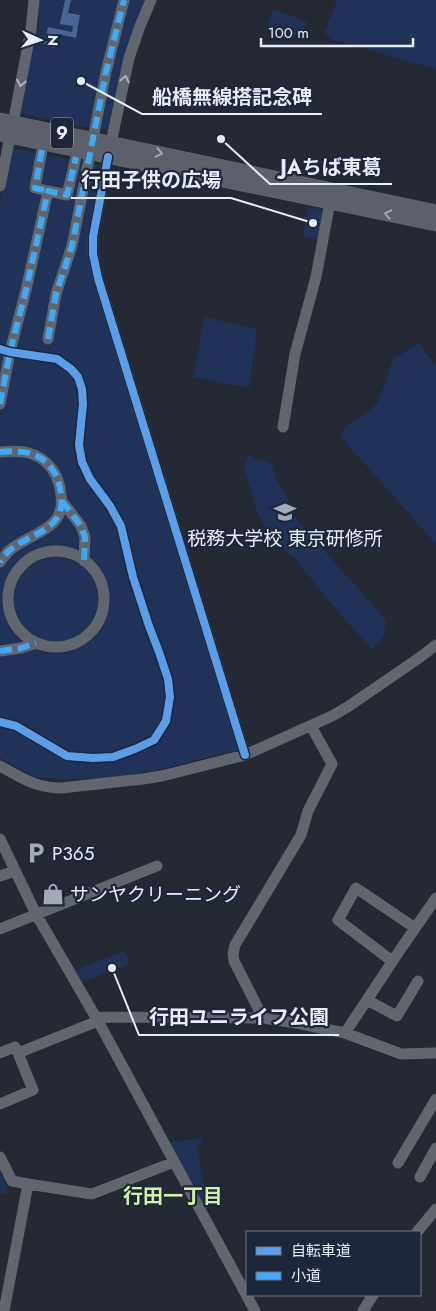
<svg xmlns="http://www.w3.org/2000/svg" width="436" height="1311" font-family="Jost,'Noto Sans JP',sans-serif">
	<rect width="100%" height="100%" fill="#242934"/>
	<path fill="#213258" d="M39,0H146L127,45L110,132L18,113L39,24Z
		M337,0H436V69L330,39L325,32Z
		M273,9L307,22L301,38L267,25Z
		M10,148L103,166L90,254L239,750L150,772L110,778L67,779L35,777L0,758V204Z
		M308,207L324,210L319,240L303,237Z
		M204,317L257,329L249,388L193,377Z
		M419,343L423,350L436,364V544L342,438L341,432L378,403L393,359Z
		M248,455H251L258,461L263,460L272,464L276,479L284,490L296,519L386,620C385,635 383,639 372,650L329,601L297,561L285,550L265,528L258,514L244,467Z
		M124,951L130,964L82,982L75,970Z
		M201,1138V1142L197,1148L208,1208L202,1207L167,1146L171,1142Z
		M0,1172C4,1179 8,1185 6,1194L0,1193Z"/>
	<path fill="#4b6397" d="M65,0H71L68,13L80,15L76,38L58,34L55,48L44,45L48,27L72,32L73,26L60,24Z"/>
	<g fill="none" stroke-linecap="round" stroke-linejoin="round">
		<path stroke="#61656d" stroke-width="11" d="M13,123L31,30L34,0
			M111,143L129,58L140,26L151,0
			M42,150L35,188L48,191
			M108,157L93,237V254L98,278L245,755
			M0,186L10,137
			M48,339L56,294L72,246L106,72L124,0
			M0,404L10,352L26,290L48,191L67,195L76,157
			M283,427L295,354L316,277L330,202
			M0,452C21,450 39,451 52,469C58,477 60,485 61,495C66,531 31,532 10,550C6,553 3,558 0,562
			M62,501L81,526L85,537L84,561
			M8 599a48 48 0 1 1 96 0a48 48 0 1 1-96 0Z
			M0,651L21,648L36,643
			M0,766C22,778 35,788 61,788L143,779L162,776L245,755L332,716L349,706L419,658L436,645
			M0,839L36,914L98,1021L255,1311
			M0,876L15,871
			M0,929L157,866
			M392,961L338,920L356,888L415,928
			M367,1000L397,1016L418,981
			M95,1017L263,1018L296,1023L345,1033L401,1054L436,1053
			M263,1018L234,961L233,954L235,945L301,835L308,811L332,764L311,726
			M345,1033L400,950L436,898
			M0,1053L15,1047L18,1053
			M0,1104L33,1090L18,1053L98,1021
			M0,1157L12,1181L28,1184L92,1194L174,1162
			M398,1163L436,1099
			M420,1177L436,1148
			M417,1232L436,1209
			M4,1311L28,1184
			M363,1311L373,1295"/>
		<path stroke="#5b606b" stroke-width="15" d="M0,120L436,212
			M0,134L436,224"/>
		<path stroke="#3fa9f5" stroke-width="6" stroke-dasharray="12 6" stroke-linecap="butt" d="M42,150L35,188L48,191
			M48,339L56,294L72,246L106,72L124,0
			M0,404L10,352L26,290L48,191L67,195L76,157
			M0,452C21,450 39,451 52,469C58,477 60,485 61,495C66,531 31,532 10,550C6,553 3,558 0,562
			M62,501L81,526L85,537L84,561
			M0,651L21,648L36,643"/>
		<g stroke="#1e273a" stroke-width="11">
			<path id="cycleway" d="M108,157L93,237V254L98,278L245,755
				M0,349L10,352L57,359L71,369L78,377L82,389L83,404L79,445L82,462L90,479L110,506L121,526L133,577L149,626L159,652L168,679L170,697L166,721L154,740L135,749L113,757L93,758L67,756L16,726L0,722"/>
		</g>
		<use href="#cycleway" stroke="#5a9eea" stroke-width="8"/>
	</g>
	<defs><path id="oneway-chevron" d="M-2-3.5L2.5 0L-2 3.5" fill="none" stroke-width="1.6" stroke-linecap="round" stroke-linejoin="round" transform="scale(1.25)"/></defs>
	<g stroke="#abb0bb">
		<use href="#oneway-chevron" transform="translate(125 79) rotate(-78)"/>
		<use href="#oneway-chevron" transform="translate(21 83) rotate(101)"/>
	</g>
	<g stroke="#a1a7b3">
		<use href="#oneway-chevron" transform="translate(159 153) rotate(12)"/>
		<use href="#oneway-chevron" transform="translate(388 214) rotate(-168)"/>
	</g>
	<defs>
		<g id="university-bare" transform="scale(1.725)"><path d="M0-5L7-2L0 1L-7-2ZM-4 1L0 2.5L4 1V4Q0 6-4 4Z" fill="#a3a9b5" stroke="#1e273a" stroke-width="2.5" paint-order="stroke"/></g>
		<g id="parking-bare" transform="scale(1.725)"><path d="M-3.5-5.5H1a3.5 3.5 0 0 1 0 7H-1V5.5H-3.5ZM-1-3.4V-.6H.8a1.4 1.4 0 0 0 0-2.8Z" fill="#a3a9b5" stroke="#1e273a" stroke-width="2.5" paint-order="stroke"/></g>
		<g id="shop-bare" transform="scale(1.725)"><path d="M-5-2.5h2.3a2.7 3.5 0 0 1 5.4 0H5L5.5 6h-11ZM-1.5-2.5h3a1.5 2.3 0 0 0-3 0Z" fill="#a3a9b5" stroke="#1e273a" stroke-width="2.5" paint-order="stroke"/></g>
	</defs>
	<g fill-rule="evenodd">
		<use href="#university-bare" x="285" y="512"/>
		<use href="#parking-bare" x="36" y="853"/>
		<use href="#shop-bare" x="53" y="894"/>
	</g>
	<g text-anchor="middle" stroke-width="4.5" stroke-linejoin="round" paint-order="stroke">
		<rect fill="#1e273a" stroke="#abb2c1" stroke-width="1" x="51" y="117.5" width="22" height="31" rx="4"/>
		<g font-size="18" font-weight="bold" fill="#e7eefb">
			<text x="62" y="139">9</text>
		</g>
		<g font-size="19" fill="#e7eefb" stroke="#1e273a" text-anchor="start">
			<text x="285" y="545" text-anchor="middle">税務大学校 東京研修所</text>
			<text x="52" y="860">P365</text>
			<text x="70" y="901">サンヤクリーニング</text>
		</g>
		<g font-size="20" font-weight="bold" fill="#d5f0a6" stroke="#1e273a">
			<text x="173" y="1203">行田一丁目</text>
		</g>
	</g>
	<path fill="none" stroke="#e7eefb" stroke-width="2" d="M81 81L142 114H322M221 139L270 184H392M313 223L231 198H71M112 968L139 1035H339"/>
	<g fill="#e7eefb" stroke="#1e273a" stroke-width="2">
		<circle cx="81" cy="81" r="5"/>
		<circle cx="221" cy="139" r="5"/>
		<circle cx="313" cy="223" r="5"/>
		<circle cx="112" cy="968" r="5"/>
	</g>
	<g font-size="20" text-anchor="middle" font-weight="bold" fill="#e7eefb" stroke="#1e273a" stroke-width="4.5" stroke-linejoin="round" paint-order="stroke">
		<text x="232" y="104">船橋無線搭記念碑</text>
		<text x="331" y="174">JAちば東葛</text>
		<text x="151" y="187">行田子供の広場</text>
		<text x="239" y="1024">行田ユニライフ公園</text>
	</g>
	<rect x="246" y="1231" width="175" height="65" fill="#1e273a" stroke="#6e7787"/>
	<rect x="256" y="1247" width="25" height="8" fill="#5a9eea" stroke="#6e7787"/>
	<text x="291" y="1256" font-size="15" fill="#e7eefb">自転車道</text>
	<rect x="256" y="1272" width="25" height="8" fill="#3fa9f5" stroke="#6e7787"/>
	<text x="291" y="1281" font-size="15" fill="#e7eefb">小道</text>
	<g transform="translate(40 40) rotate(93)" stroke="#1e273a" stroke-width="4" paint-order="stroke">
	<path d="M0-4L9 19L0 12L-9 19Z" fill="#e7eefb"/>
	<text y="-8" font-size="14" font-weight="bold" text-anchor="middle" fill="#e7eefb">N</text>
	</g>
	<path d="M261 38v8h152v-8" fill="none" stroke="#e7eefb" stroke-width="2.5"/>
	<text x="268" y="38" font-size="15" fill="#e7eefb" stroke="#1e273a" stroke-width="4" paint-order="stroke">100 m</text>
</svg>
